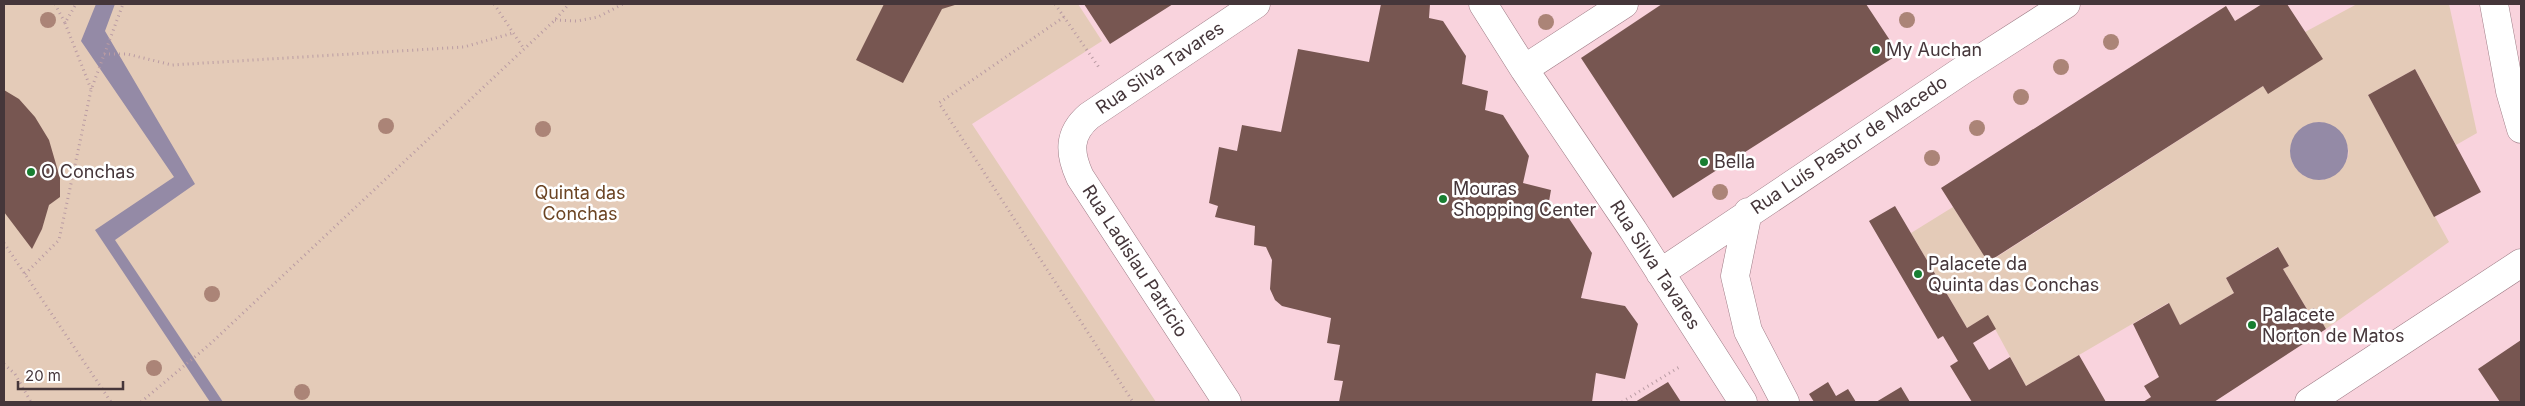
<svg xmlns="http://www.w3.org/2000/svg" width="2525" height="406" font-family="Inter,sans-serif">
	<rect width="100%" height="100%" fill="#f9d3dd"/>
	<path fill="#e4cbb8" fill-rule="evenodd" d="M4,4H1078L1102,41L972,124L1156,402H4Z
		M2357,4H2449L2477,133L2456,145L2415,69L2368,95L2449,242L2326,329L2314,308L2308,311L2283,269L2289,266L2277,247L2226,278L2234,293L2180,325L2168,303L2026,386L1988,316L1967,328L1911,233L1953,207L1989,262L2263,86L2268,93L2305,32ZM2320,122C2335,125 2357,145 2345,163C2341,169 2329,175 2323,180L2304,176L2292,162C2295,138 2292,126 2320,122Z"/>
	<path fill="#948aa6" d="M96,4H115L105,31L195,184L115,240L223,402H210L95,230L174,177L81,41Z
		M2290 151a29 29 0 1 1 58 0a29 29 0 1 1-58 0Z"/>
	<path fill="#775651" d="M884,4H958L942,9L903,83L856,60Z
		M1084,4H1173L1110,44Z
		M1381,4H1430L1429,18L1443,21L1466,56L1462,84L1488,91L1485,110L1503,115L1529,156L1523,183L1551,190L1548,207L1564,211L1592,253L1581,298L1625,306L1638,324L1625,379L1596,373L1592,402H1339L1343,381L1334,380L1340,345L1327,343L1331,318L1282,306L1275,300L1270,289L1272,260L1266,247L1254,245L1255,226L1215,217L1218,206L1209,203L1219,147L1237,151L1242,125L1281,132L1298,49L1369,62Z
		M1662,4H1866L1899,54L1673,198L1581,58Z
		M2262,4H2287L2323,59L2268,94L2263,86L1988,262L1941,188L2226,6L2235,21Z
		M2415,69L2481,192L2434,217L2368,95Z
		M4,90L19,99L35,117L49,140L60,178V197L49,205L42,229L32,249L4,212Z
		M1895,206L1967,328L1988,315L1996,329L1973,343L1989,370L2010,357L2026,386L2079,355L2106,402H1972L1950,366L1958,361L1943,336L1938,339L1869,221Z
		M2278,247L2289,266L2283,269L2308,311L2314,308L2326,329L2214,402H2143L2151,397L2144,386L2159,377L2133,324L2169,303L2180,325L2234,293L2226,278Z
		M2521,340V402H2500L2478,369Z
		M1668,382L1681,402H1635Z
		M1828,382L1836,396L1848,389L1856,402H1814L1809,394Z
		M1901,387L1910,402H1876Z"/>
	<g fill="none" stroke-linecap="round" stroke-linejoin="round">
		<g stroke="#9d7b85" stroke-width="29">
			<path id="street" d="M1483,4L1524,69L1633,230L1743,402
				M1524,69L1624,4
				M1748,212L1735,276L1748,331L1785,402
				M1660,273L1963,70L2066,4
				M1227,402L1080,177C1069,153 1068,134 1089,116L1256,4"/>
		</g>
		<g stroke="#9d7b85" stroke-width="29">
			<path id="secondary" d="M2494,4L2510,91L2521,129
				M2309,402L2521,263"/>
		</g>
		<path stroke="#b99ba3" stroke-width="3" stroke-dasharray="1 4" stroke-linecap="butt" d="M55,4L65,23L76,4
			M494,4L524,49
			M1055,4L1100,69
			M1064,17L939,103L1133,402
			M555,20L577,21L598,17L623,4
			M65,23L91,89
			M104,54H127L172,65L464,47L513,33
			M4,243L111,402
			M25,274L59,240L91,90L123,4
			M4,364L15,374L31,402
			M141,402L209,345L555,20L569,4
			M1622,402L1681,366"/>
		<use href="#street" stroke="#fff" stroke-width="28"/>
		<use href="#secondary" stroke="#fff" stroke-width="28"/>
	</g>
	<g fill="#ab8477">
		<circle cx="48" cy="20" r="8"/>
		<circle cx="1907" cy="20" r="8"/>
		<circle cx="1546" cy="22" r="8"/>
		<circle cx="2111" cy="42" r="8"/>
		<circle cx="2061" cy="67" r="8"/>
		<circle cx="2021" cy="97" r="8"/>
		<circle cx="386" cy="126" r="8"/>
		<circle cx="1977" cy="128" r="8"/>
		<circle cx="543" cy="129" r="8"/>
		<circle cx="1932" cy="158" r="8"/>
		<circle cx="1720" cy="192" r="8"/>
		<circle cx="212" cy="294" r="8"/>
		<circle cx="154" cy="368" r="8"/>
		<circle cx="302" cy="392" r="8"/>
	</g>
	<g fill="#187e31" stroke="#fff" stroke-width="2">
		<circle cx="1876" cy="50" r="5"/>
		<circle cx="1704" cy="162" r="5"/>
		<circle cx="31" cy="172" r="5"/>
		<circle cx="1443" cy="199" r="5"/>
		<circle cx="1918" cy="274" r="5"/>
		<circle cx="2252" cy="325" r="5"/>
	</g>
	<g text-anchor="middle" stroke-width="5" stroke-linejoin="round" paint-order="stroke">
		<g font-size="18" fill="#45363a" stroke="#fff" text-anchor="start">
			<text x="1886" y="56">My Auchan</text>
			<text x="1714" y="168">Bella</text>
			<text x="41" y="178">O Conchas</text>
			<text x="1453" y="195">Mouras<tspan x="1453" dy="21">Shopping Center</tspan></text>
			<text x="1928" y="270">Palacete da<tspan x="1928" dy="21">Quinta das Conchas</tspan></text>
			<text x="2262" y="321">Palacete<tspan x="2262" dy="21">Norton de Matos</tspan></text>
		</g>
		<g font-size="18" fill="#45363a" stroke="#fff">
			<text transform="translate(1160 68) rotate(-34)" y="6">Rua Silva Tavares</text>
			<text transform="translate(1849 145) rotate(-34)" y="6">Rua Luís Pastor de Macedo</text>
			<text transform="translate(1135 261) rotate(57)" y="6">Rua Ladislau Patrício</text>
			<text transform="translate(1655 265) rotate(57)" y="6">Rua Silva Tavares</text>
		</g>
		<g font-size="18" fill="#6b4423" stroke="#fff">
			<text x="580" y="199">Quinta das<tspan x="580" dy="21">Conchas</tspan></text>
		</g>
	</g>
	<rect width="2525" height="406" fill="none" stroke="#45363a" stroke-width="10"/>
	<path d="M18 381v8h105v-8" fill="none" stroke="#45363a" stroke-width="2.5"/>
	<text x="25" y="381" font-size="15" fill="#45363a" stroke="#ffffff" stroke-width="4" paint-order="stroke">20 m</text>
</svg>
